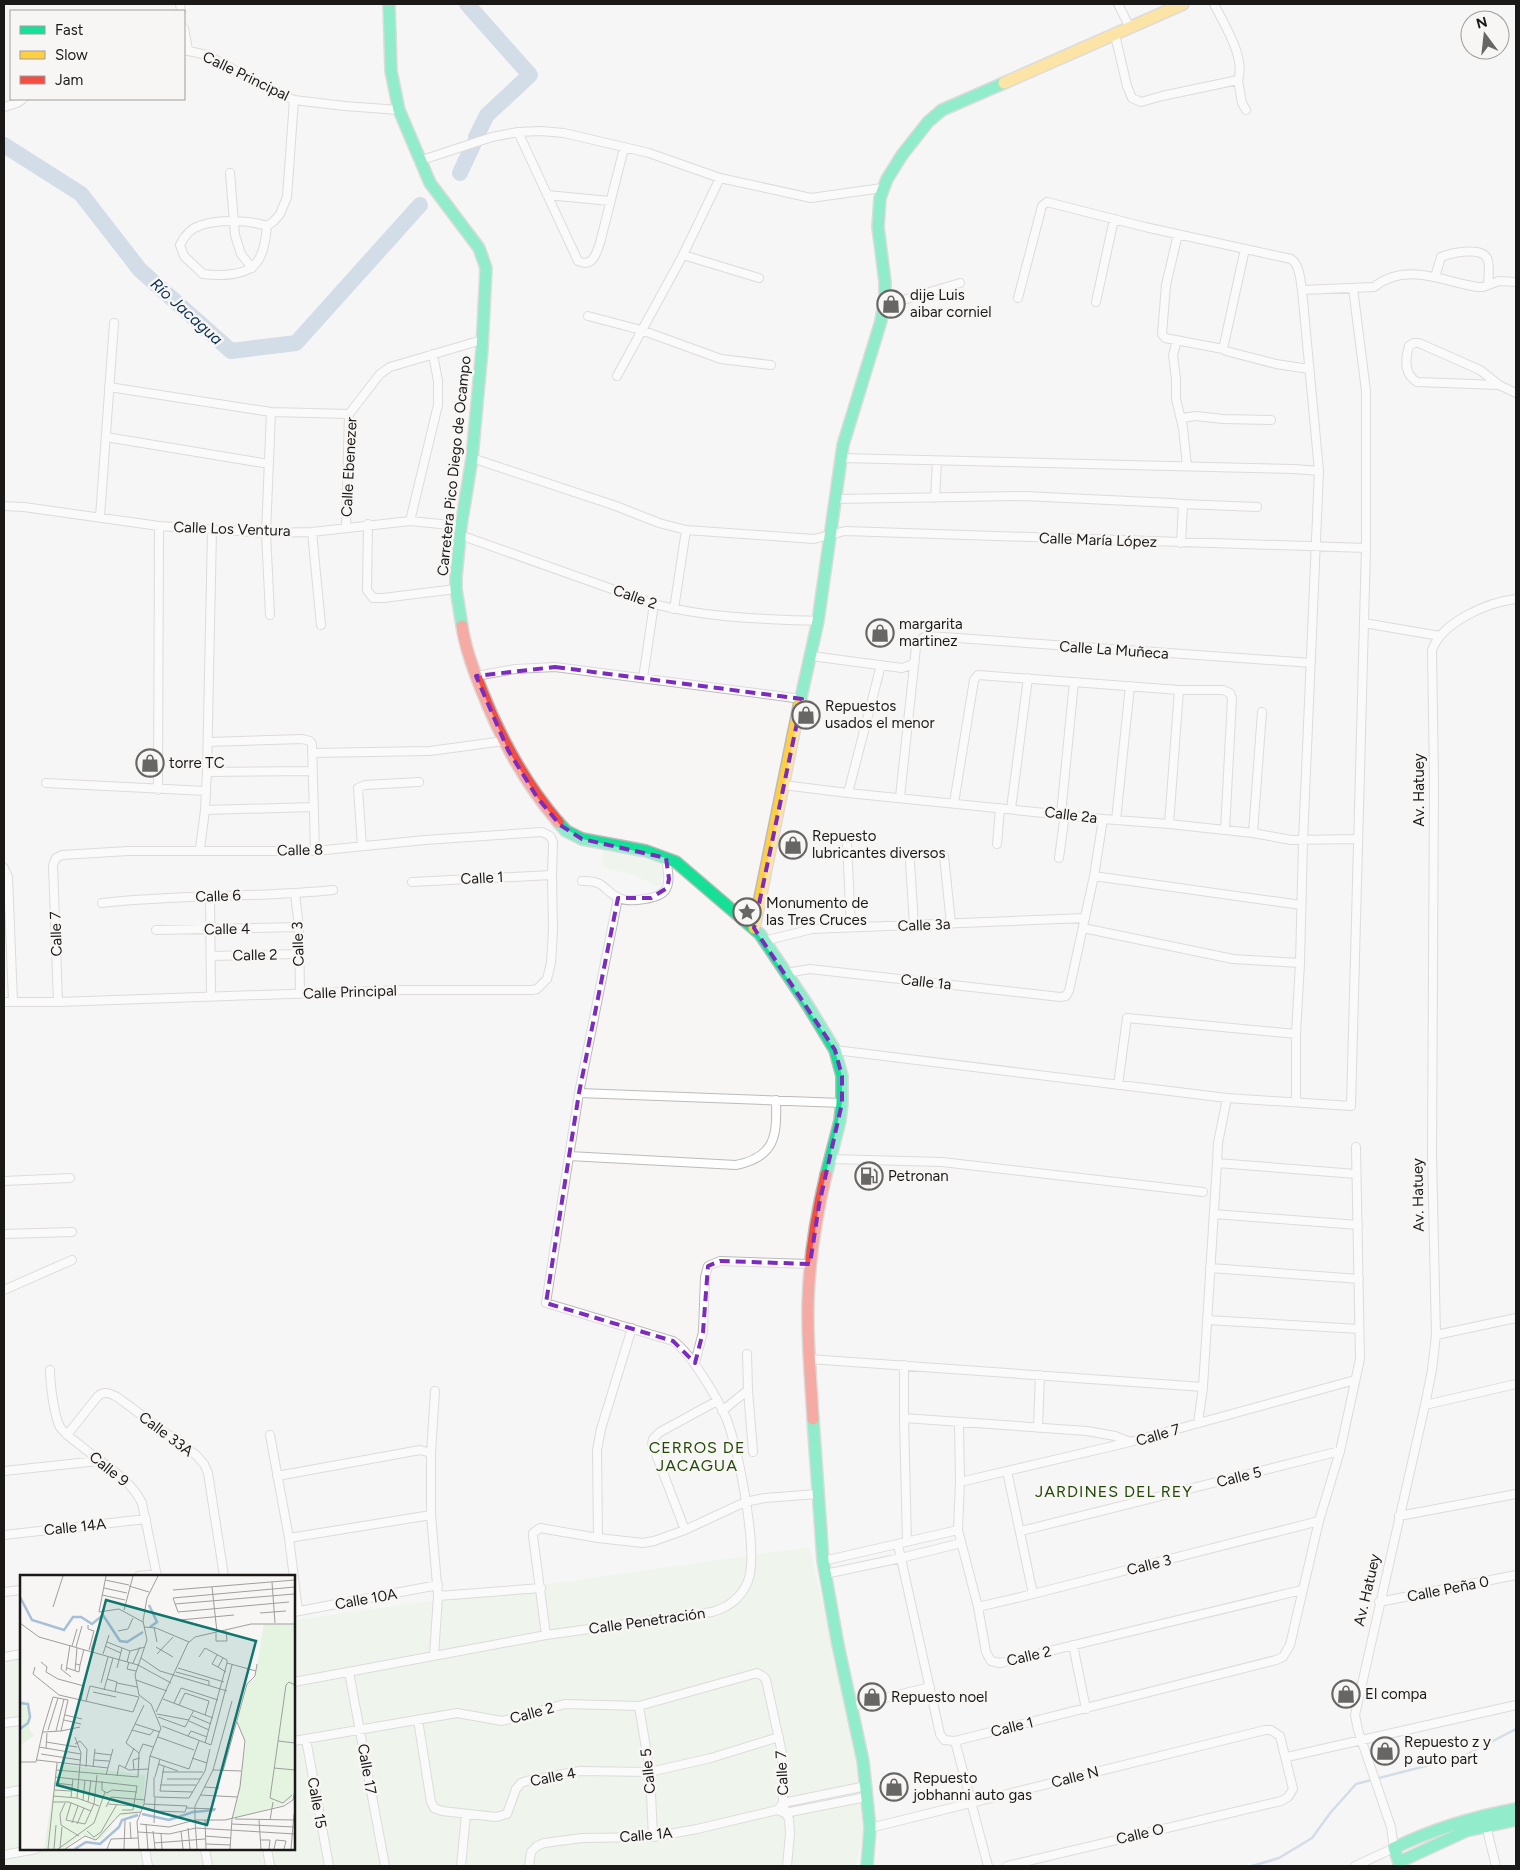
<svg xmlns="http://www.w3.org/2000/svg" width="1520" height="1870" font-family="Figtree,sans-serif">
	<rect width="100%" height="100%" fill="#f7f6f5"/>
	<path fill="#e4f4e1" d="M603,851L639,857L661,864L664,869L660,887L633,875L601,867Z
		M809,1547L852,1723L863,1836L855,1866H4V1660L21,1658V1849H294V1620Z"/>
	<g fill="none" stroke-linecap="round" stroke-linejoin="round">
		<path stroke="#a7bfd8" stroke-width="2.5" d="M1252,1866L1279,1858L1312,1838L1331,1812L1356,1784L1464,1756L1516,1729"/>
		<path stroke="#a7bfd8" stroke-width="16" d="M467,4L530,75L487,115L476,137
			M4,145L81,194L140,270L231,351L296,343L420,205
			M460,173L473,145"/>
		<g stroke="#bcbbba" stroke-width="10">
			<path id="street" d="M180,4L181,11
				M1118,4L1130,28
				M184,28L188,50
				M1115,35L1127,86L1132,98L1141,102L1162,96L1238,80C1246,58 1224,24 1214,4
				M184,50L207,55L258,83L294,100L344,106L399,110
				M1238,80L1242,103L1246,110
				M4,107L17,103L23,99
				M518,132L578,261C593,268 596,254 600,243L624,148
				M419,161L492,137L518,132L541,131L564,133L649,153L720,178L811,198L882,188
				M230,173L235,235L241,254L252,268
				M547,195L610,201
				M267,226C266,236 265,248 260,257C251,277 221,276 203,274L184,256L180,245C184,237 189,229 199,226C218,219 249,220 267,226L274,221L280,214L287,197L294,100
				M1178,234L1166,285L1162,334L1165,338L1223,349
				M1245,249L1223,349L1226,351L1276,364L1309,369
				M683,255L759,278
				M1435,277L1441,257C1451,253 1485,245 1488,261C1490,269 1488,278 1488,285
				M1018,298L1042,206L1047,202L1145,227L1291,259C1300,265 1300,279 1302,290
				M1096,302L1114,219
				M883,306L960,283
				M588,316L641,330L721,359L771,365
				M1177,340L1173,355L1176,379V399L1183,428L1187,466
				M617,376L683,255L720,178
				M1499,385L1480,370L1419,343H1414L1409,346C1405,359 1404,374 1417,382L1499,385L1516,393
				M109,387L271,412L349,414
				M1182,418L1196,416L1223,419L1271,420
				M106,437L269,464
				M472,458L616,506L659,523L686,530L814,539L845,531L1366,548
				M841,458L1294,469L1319,471
				M935,498L937,461
				M834,499L1024,496L1171,503L1183,504L1181,543
				M1183,504L1257,507
				M4,506L24,507L159,526L266,533L312,532L410,521L461,526
				M100,517L114,323
				M410,521L438,405V381L433,354
				M368,524L367,590L373,598H383L456,589
				M346,527L349,414L380,374L390,367L482,340
				M312,532L321,625
				M460,535L654,604C707,618 762,619 818,621
				M674,609L686,530
				M270,615L266,533L271,412
				M1364,623L1440,636
				M811,656L902,668L911,665L915,661
				M476,676L515,669L555,667L802,699
				M643,678L654,604
				M208,742L302,739L310,741L312,744L315,851
				M312,753L430,751L504,741
				M207,772L312,771
				M46,783L206,791
				M783,785L848,793L1103,819L1169,824L1253,833L1291,840L1358,839
				M158,790L159,526
				M848,793L881,665
				M900,797L916,647C919,640 922,637 929,636L1311,663
				M954,803L974,680L978,675L1179,690H1223L1230,693L1232,699L1225,830
				M1011,809L1028,678
				M205,810L314,807
				M1061,814L1074,682
				M1116,820L1130,686
				M1169,824L1179,690
				M1253,833L1262,712
				M847,844L851,927
				M997,844L1000,808
				M362,846L358,788L365,785L419,782
				M200,849L205,810L207,772L212,530
				M944,856L951,924
				M1059,858L1065,814
				M910,862L914,925
				M4,868L8,877L13,1002
				M1094,876L1301,905
				M582,881C606,880 603,891 619,898C629,903 661,899 666,889C671,880 667,868 666,858
				M412,882L552,875
				M295,894L299,927L300,994
				M210,896L211,996
				M102,903C179,894 256,898 333,890
				M1083,928L1233,959L1300,963
				M156,930L299,927
				M764,941L812,929L1085,918
				M211,956L299,954
				M786,973L810,969L1060,997L1066,996L1069,991L1094,876L1103,819
				M4,1002H58L402,990H532L537,989L547,979L551,963L553,930L552,875L553,842L550,836
				M58,1002L53,865L56,858L62,855L128,851H315L425,840L542,832L550,836
				M835,1050L1227,1098L1351,1106L1366,548V391L1353,288
				M1118,1085L1127,1018L1296,1034
				M579,1093L842,1103
				M1296,1102V1034L1300,963L1303,841L1319,471L1302,290L1374,287C1406,261 1444,282 1478,287H1483L1499,281L1516,282
				M569,1156L736,1165C776,1157 777,1135 776,1100
				M831,1159L942,1162L1203,1192
				M1217,1163L1356,1174
				M4,1181L70,1178
				M1214,1214L1358,1225
				M4,1234L72,1232
				M1210,1268L1359,1279
				M4,1290L72,1260
				M1207,1320L1359,1329
				M1436,1335L1516,1318
				M809,1359L1203,1387
				M695,1363L703,1332L705,1277L708,1266L720,1261L810,1264
				M904,1365V1418L907,1542
				M50,1370C50,1382 54,1416 60,1427C65,1434 73,1440 80,1445C101,1463 130,1478 142,1503L157,1576
				M748,1390L753,1452
				M1425,1405L1516,1384
				M722,1411L748,1390L747,1354
				M904,1418L1087,1431L1115,1436L1130,1442
				M959,1423L960,1482L958,1530L978,1607L986,1652L991,1661L1000,1663L1012,1660L1302,1590
				M1198,1423L1203,1387L1217,1163L1218,1143L1227,1098
				M1038,1428L1040,1375
				M67,1435L98,1396C104,1391 110,1393 117,1397L196,1455L204,1464L208,1473L224,1576
				M270,1435L289,1538L298,1611
				M4,1471L98,1461
				M1007,1471L1033,1594
				M277,1476L420,1450L431,1453
				M960,1482L1130,1442L1355,1380
				M1399,1516L1516,1494
				M685,1530L652,1444L653,1439L660,1432L717,1401
				M1021,1531L1340,1451
				M4,1535L146,1519
				M289,1538L431,1515
				M598,1538L597,1450L601,1429L632,1328
				M898,1545L940,1734L944,1740L955,1741L1276,1660L1283,1657L1290,1645L1319,1521L1340,1451L1360,1359L1356,1147
				M823,1561L958,1530
				M825,1574L901,1558L961,1543
				M139,1576L157,1574
				M4,1592L21,1590
				M438,1596L541,1588
				M1379,1602L1516,1575
				M978,1607L1033,1594L1319,1521
				M294,1612L438,1585
				M546,1635L533,1536V1533L540,1528L598,1538L643,1543L654,1541L685,1530L745,1502L765,1498L817,1494
				M1073,1645L1086,1709
				M434,1656L438,1596L431,1515V1453L435,1391
				M4,1657L21,1654
				M349,1672L385,1866
				M294,1682L546,1635L712,1612C729,1607 742,1597 748,1581C759,1553 739,1456 729,1426C723,1406 690,1351 673,1341L546,1303L579,1093L618,898
				M639,1706L650,1772L653,1837
				M852,1706L930,1687
				M418,1720L431,1802L434,1808L442,1811L496,1817L507,1814L516,1789L521,1783L530,1780L580,1771L650,1772L711,1758L779,1737
				M4,1723L21,1721
				M306,1739L329,1866
				M294,1741L457,1713L502,1721L565,1704L639,1706L757,1673L764,1677L766,1680L782,1753L783,1803L786,1814L789,1819L790,1834L787,1866
				M955,1741L988,1866
				M1287,1757L1516,1705
				M4,1793L21,1790
				M780,1807L783,1803L866,1786
				M1486,1826L1496,1866
				M870,1828L1265,1730H1271L1280,1736L1293,1789L1288,1797L1281,1801L1007,1866
				M145,1849L148,1866
				M205,1849L208,1866
				M267,1849L270,1866
				M4,1855L36,1849
				M461,1866L466,1815
				M529,1866L531,1852L537,1846L544,1843L582,1838L653,1837L697,1829L777,1810L785,1813L866,1797
				M1355,1866L1394,1848L1391,1827L1358,1730L1355,1715L1425,1405L1432,1370L1436,1335L1432,1155L1434,781L1432,650C1442,622 1488,602 1516,599"/>
		</g>
		<g stroke="#bcbbba" stroke-width="14">
			<path id="fast" d="M389,4L391,71L399,110L430,183L479,248L486,268L482,349L472,458L461,526L456,577V589L462,626
				M800,702L818,621L843,445L881,321L885,297V282L878,227L880,198L887,179L902,155L928,122L942,110L1004,83
				M558,822L566,831L582,839L646,851L676,862L760,934L807,1004L835,1050L842,1076V1103L840,1121L826,1175
				M813,1419L823,1561L838,1645L863,1761L870,1828L867,1866
				M1399,1862L1466,1831L1516,1820
				M1400,1866L1394,1848C1433,1829 1473,1817 1516,1809"/>
		</g>
		<g stroke="#bcbbba" stroke-width="14">
			<path id="slow" d="M1004,83L1183,4
				M754,928L800,702"/>
		</g>
		<g stroke="#bcbbba" stroke-width="14">
			<path id="jam" d="M462,626C465,647 473,669 481,689C500,738 524,782 558,822
				M813,1419C811,1381 807,1343 808,1304C809,1261 816,1217 826,1175"/>
		</g>
		<use href="#street" stroke="#fefefe" stroke-width="8"/>
		<use href="#fast" stroke="#16e098" stroke-width="11"/>
		<use href="#slow" stroke="#ffcf43" stroke-width="11"/>
		<use href="#jam" stroke="#f24e42" stroke-width="11"/>
	</g>
	<path d="M0 0H1520V1870H0ZM555,667L802,699L754,928L835,1050L842,1076V1103L819,1205L810,1264L720,1261L708,1266L703,1332L695,1363L673,1341L546,1303L579,1093L618,898H651L667,888L669,879L666,858L582,839L560,825L537,797L508,750L476,676Z" fill="#f7f6f5" fill-opacity=".55" fill-rule="evenodd"/>
	<path fill="none" stroke="#7b2cbf" stroke-width="4" stroke-dasharray="10 6" stroke-linejoin="round" d="M555,667L802,699L754,928L835,1050L842,1076V1103L819,1205L810,1264L720,1261L708,1266L703,1332L695,1363L673,1341L546,1303L579,1093L618,898H651L667,888L669,879L666,858L582,839L560,825L537,797L508,750L476,676Z"/>
	<defs>
		<g id="shop-ring" transform="scale(1.4375)"><circle r="9.5" fill="#f8f6f4" stroke="#676665" stroke-width="1.5"/><path d="M-5-2.5h2.3a2.7 3.5 0 0 1 5.4 0H5L5.5 6h-11ZM-1.5-2.5h3a1.5 2.3 0 0 0-3 0Z" fill="#676665"/></g>
		<g id="sight-ring" transform="scale(1.4375)"><circle r="9.5" fill="#f8f6f4" stroke="#676665" stroke-width="1.5"/><path d="M0-6L1.8-2.2L6-1.7L2.9 1.2L3.7 5.4L0 3.3L-3.7 5.4L-2.9 1.2L-6-1.7L-1.8-2.2Z" fill="#676665"/></g>
		<g id="fuel-ring" transform="scale(1.4375)"><circle r="9.5" fill="#f8f6f4" stroke="#676665" stroke-width="1.5"/><path d="M-5.5-6h7V0h2V4h1.3V-2.5L3-4.5l.8-.8L6-3V5H2.5V1h-1V6h-7ZM-4.2-4.7v3.2H.2V-4.7Z" fill="#676665"/></g>
	</defs>
	<g fill-rule="evenodd">
		<use href="#shop-ring" x="891" y="304"/>
		<use href="#shop-ring" x="880" y="633"/>
		<use href="#shop-ring" x="806" y="715"/>
		<use href="#shop-ring" x="150" y="763"/>
		<use href="#shop-ring" x="793" y="845"/>
		<use href="#sight-ring" x="747" y="912"/>
		<use href="#fuel-ring" x="869" y="1176"/>
		<use href="#shop-ring" x="1346" y="1694"/>
		<use href="#shop-ring" x="872" y="1697"/>
		<use href="#shop-ring" x="1385" y="1751"/>
		<use href="#shop-ring" x="894" y="1787"/>
	</g>
	<g text-anchor="middle" stroke-width="5" stroke-linejoin="round" paint-order="stroke">
		<g font-size="15" fill="#1a1918" stroke="#f8f6f4">
			<text transform="translate(246 76) rotate(26)" y="5">Calle Principal</text>
			<text transform="translate(454 466) rotate(-84)" y="5">Carretera Pico Diego de Ocampo</text>
			<text transform="translate(349 467) rotate(-87)" y="5">Calle Ebenezer</text>
			<text transform="translate(232 529) rotate(2)" y="5">Calle Los Ventura</text>
			<text transform="translate(1098 540) rotate(2)" y="5">Calle María López</text>
			<text transform="translate(635 597) rotate(19)" y="5">Calle 2</text>
			<text transform="translate(1114 650) rotate(4)" y="5">Calle La Muñeca</text>
			<text transform="translate(1419 790) rotate(-90)" y="5">Av. Hatuey</text>
			<text transform="translate(1071 815) rotate(7)" y="5">Calle 2a</text>
			<text transform="translate(300 850) rotate(-1)" y="5">Calle 8</text>
			<text transform="translate(482 878) rotate(-3)" y="5">Calle 1</text>
			<text transform="translate(218 896) rotate(-2)" y="5">Calle 6</text>
			<text transform="translate(924 925) rotate(-2)" y="5">Calle 3a</text>
			<text transform="translate(227 929) rotate(-1)" y="5">Calle 4</text>
			<text transform="translate(56 934) rotate(-92)" y="5">Calle 7</text>
			<text transform="translate(298 944) rotate(-92)" y="5">Calle 3</text>
			<text transform="translate(255 955) rotate(-1)" y="5">Calle 2</text>
			<text transform="translate(926 982) rotate(6)" y="5">Calle 1a</text>
			<text transform="translate(350 992) rotate(-2)" y="5">Calle Principal</text>
			<text transform="translate(1418 1195) rotate(-91)" y="5">Av. Hatuey</text>
			<text transform="translate(166 1434) rotate(37)" y="5">Calle 33A</text>
			<text transform="translate(1158 1435) rotate(-16)" y="5">Calle 7</text>
			<text transform="translate(109 1469) rotate(39)" y="5">Calle 9</text>
			<text transform="translate(1239 1477) rotate(-14)" y="5">Calle 5</text>
			<text transform="translate(75 1527) rotate(-6)" y="5">Calle 14A</text>
			<text transform="translate(1149 1565) rotate(-14)" y="5">Calle 3</text>
			<text transform="translate(1448 1589) rotate(-11)" y="5">Calle Peña 0</text>
			<text transform="translate(1367 1590) rotate(-77)" y="5">Av. Hatuey</text>
			<text transform="translate(366 1599) rotate(-10)" y="5">Calle 10A</text>
			<text transform="translate(647 1621) rotate(-8)" y="5">Calle Penetración</text>
			<text transform="translate(1029 1656) rotate(-13)" y="5">Calle 2</text>
			<text transform="translate(532 1713) rotate(-15)" y="5">Calle 2</text>
			<text transform="translate(1012 1727) rotate(-14)" y="5">Calle 1</text>
			<text transform="translate(367 1769) rotate(80)" y="5">Calle 17</text>
			<text transform="translate(648 1771) rotate(-96)" y="5">Calle 5</text>
			<text transform="translate(782 1773) rotate(-93)" y="5">Calle 7</text>
			<text transform="translate(553 1777) rotate(-11)" y="5">Calle 4</text>
			<text transform="translate(1075 1777) rotate(-14)" y="5">Calle N</text>
			<text transform="translate(317 1803) rotate(80)" y="5">Calle 15</text>
			<text transform="translate(1140 1834) rotate(-13)" y="5">Calle O</text>
			<text transform="translate(646 1835) rotate(-5)" y="5">Calle 1A</text>
		</g>
		<g font-size="15" fill="#1a1918" stroke="#f8f6f4" text-anchor="start">
			<text x="910" y="300">dije Luis<tspan x="910" dy="17">aibar corniel</tspan></text>
			<text x="899" y="629">margarita<tspan x="899" dy="17">martinez</tspan></text>
			<text x="825" y="711">Repuestos<tspan x="825" dy="17">usados el menor</tspan></text>
			<text x="169" y="768">torre TC</text>
			<text x="812" y="841">Repuesto<tspan x="812" dy="17">lubricantes diversos</tspan></text>
			<text x="766" y="908">Monumento de<tspan x="766" dy="17">las Tres Cruces</tspan></text>
			<text x="888" y="1181">Petronan</text>
			<text x="1365" y="1699">El compa</text>
			<text x="891" y="1702">Repuesto noel</text>
			<text x="1404" y="1747">Repuesto z y<tspan x="1404" dy="17">p auto part</tspan></text>
			<text x="913" y="1783">Repuesto<tspan x="913" dy="17">jobhanni auto gas</tspan></text>
		</g>
		<g font-size="16" font-style="italic" fill="#082f52" stroke="#f8f6f4">
			<text transform="translate(187 311) rotate(42)" y="6">Río Jacagua</text>
		</g>
		<g font-size="16" letter-spacing="1" fill="#234908" stroke="#f8f6f4">
			<text x="697" y="1453">CERROS DE<tspan x="697" dy="18">JACAGUA</tspan></text>
			<text x="1114" y="1497">JARDINES DEL REY</text>
		</g>
	</g>
	<g transform="translate(20 1575)">
		<rect width="275" height="275" fill="#f7f6f5"/>
		<path d="M244,49L275,50V208L272,224L262,230L213,243L226,169L217,147L229,107L235,103ZM0,125L9,127V153L14,161L0,170ZM37,189L125,200L123,229L118,239L94,243L90,254L81,264L74,266L63,260L43,274H24Z" fill="#e4f4e1"/>
		<path fill="none" stroke="#a7bfd8" stroke-width="2.5" d="M0,22L12,45L44,55L53,42H61L72,49L83,40L100,66L107,67L123,57M129,30L137,47L130,52M0,128L8,129L10,142L8,148L0,154M122,239L149,245L173,237L195,235M55,274L66,267L80,269L99,252L102,245L118,240"/>
		<path fill="none" stroke="#9f9e9d" stroke-width="1" d="M86,1L79,37L99,34L123,47M85,5L109,10M252,7L255,48M109,11L129,17M192,12L197,57M84,13L107,18M153,15L275,5M82,20L105,25M269,27L158,37L153,23L275,12M155,29L274,19M33,32L43,1M104,35L113,1M240,38L266,36M160,45L214,40M0,48L19,62L118,90M68,50V54L74,56L69,75M124,52L136,53L169,67M134,52L137,67M98,56L108,54L113,43M196,58V66H207L206,56M87,67L110,76M52,71L57,54M85,71L101,78M56,72L62,51M136,72L153,82M71,75L76,59M83,79L89,60M137,79L153,62M197,80L192,89L198,92M179,82L185,73L207,85V88M121,83L140,96L207,116M203,83L198,92L206,97M21,87L27,92L26,97L38,104L64,111L61,125M107,87L110,76L125,72M109,87L107,94L116,96M113,88L120,72M42,89L41,94L51,102M60,90L64,74M118,90L151,108M15,92L13,99L39,120L113,137L119,122M47,93L59,97L60,90L56,89M97,93L102,73M158,93L204,107M46,96L50,70M55,96L57,73M156,97L189,106V110M87,104L97,107L95,117M116,105L147,116M81,108L88,82M97,108L117,112M84,115L93,83M73,117L96,122M143,124L193,143M66,126L70,111L119,122M154,128L161,113L198,125M159,130L165,118L189,126L185,140M136,137L168,68L175,62L231,49H275M137,139L169,145M45,140L62,144M172,141L191,149M138,142L165,152L174,135M44,145L61,149M169,146L189,155M115,149L140,157M142,151L191,170L212,90M28,155L38,123M112,155L130,160L134,155M36,156L44,124M41,156L60,152M168,161L171,156L187,162M55,162L61,178L57,223M138,162L174,175M258,166L275,168M26,167L57,172M185,168L207,88L236,96M55,169L60,166L67,174L66,192M19,172L61,179M26,174L27,158M75,178L91,180M119,178L123,169L133,172M21,179L60,185M130,181L169,194M172,183L187,188M17,185L88,193M74,185L89,186M0,187H16L23,155L33,122L48,125L41,156L23,157M138,189L158,196M144,191L140,216L173,217M73,192L75,174M105,193L114,173M254,193L275,195M169,194L179,166M36,195L118,202L119,178L106,168L124,130M114,195L113,185L120,183M193,195L221,196M203,196L227,109L235,101L237,89M142,197H183M86,200L93,174M97,201L99,190L109,195L128,194M35,202L117,211L113,235H102M134,202V222L169,223L185,196L190,174M135,202L140,184M147,204H180M82,206V215L87,218L92,215L117,217M35,208L52,210M140,210H176M184,212L199,213M34,215L52,216M180,220L217,222M272,220L263,228L250,223L266,110L269,107L275,110M33,221L57,223L79,231M51,222L53,204M63,225L65,205M33,227H49L71,236M68,227L71,205M45,228L40,239L41,250L59,261M51,228L46,245L65,249L74,229L77,200M88,229L114,231M124,229L167,231L165,237L135,236M86,232L91,222L125,225M167,233L196,234M215,244L275,245M185,245L186,274M239,245L241,274M250,245L253,227M110,247L111,264M52,248L58,231M134,248L135,223M57,249L64,233M120,249L149,252L175,245V231L193,195L212,126M126,249L128,274M212,249L274,252M168,253L170,274M67,256L74,262L81,257L97,229M133,256L135,274M161,256L163,274M118,257L149,259L176,253L275,259M141,258L142,274M185,261L211,263M241,265H250L249,274M134,268L185,264M186,269L211,270M40,273L42,252M28,274L37,188M34,274L36,250M38,274L74,248L85,217M45,274L65,261L76,265L100,239L121,237M87,274L91,264L118,263M104,274L105,245M119,274L117,247L124,229L130,181L141,153L131,129L119,120L115,100L127,65L123,46L127,23L138,1M177,274L175,245H205L264,231L273,225L275,214M210,274L212,244L220,212L225,166L217,147M254,274L256,265L266,266L264,274M271,274L274,239"/>
		<path fill="#0f766e" fill-opacity="0.15" stroke="#0f766e" stroke-width="2.5" d="M86,25L236,66L187,250L37,210Z"/>
		<rect width="275" height="275" fill="none" stroke="#1a1918" stroke-width="2.5"/>
	</g>
	<rect width="1520" height="1870" fill="none" stroke="#1a1918" stroke-width="10"/>
	<rect x="10" y="10" width="175" height="90" fill="#f8f6f4" stroke="#9f9e9c"/>
	<rect x="20" y="26" width="25" height="8" fill="#16e098" stroke="#9f9e9c"/>
	<text x="55" y="35" font-size="15" fill="#1a1918">Fast</text>
	<rect x="20" y="51" width="25" height="8" fill="#ffcf43" stroke="#9f9e9c"/>
	<text x="55" y="60" font-size="15" fill="#1a1918">Slow</text>
	<rect x="20" y="76" width="25" height="8" fill="#f24e42" stroke="#9f9e9c"/>
	<text x="55" y="85" font-size="15" fill="#1a1918">Jam</text>
	<g transform="translate(1485 35) rotate(345)"><circle r="24" fill="#f8f6f4" stroke="#9f9e9c"/>
	<path d="M0-4L9 19L0 12L-9 19Z" fill="#676665"/>
	<text y="-8" font-size="14" font-weight="bold" text-anchor="middle" fill="#1a1918">N</text>
	</g>
</svg>
